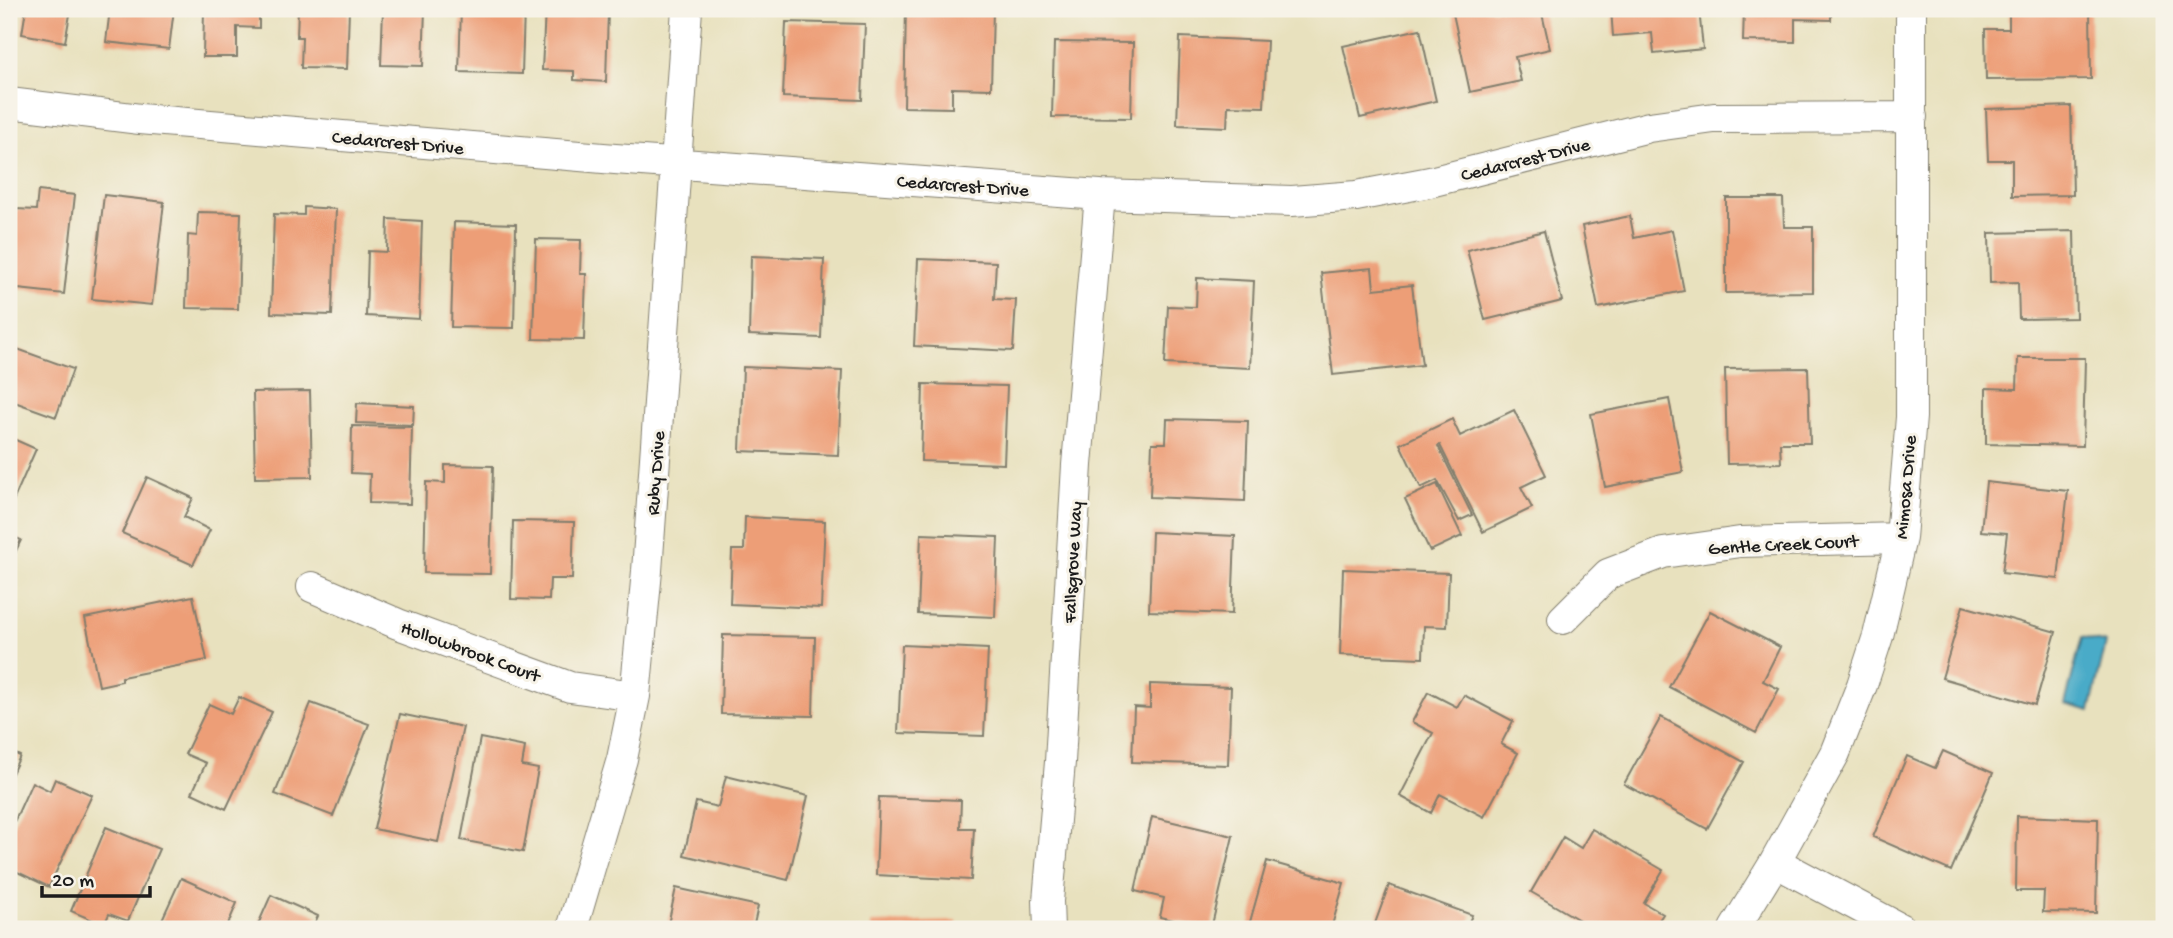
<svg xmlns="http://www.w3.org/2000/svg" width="2173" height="938" font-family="'Gochi Hand',sans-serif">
	<rect width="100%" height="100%" fill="#f7f3e8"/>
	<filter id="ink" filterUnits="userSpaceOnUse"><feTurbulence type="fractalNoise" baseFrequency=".0143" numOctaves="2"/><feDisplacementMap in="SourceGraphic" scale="14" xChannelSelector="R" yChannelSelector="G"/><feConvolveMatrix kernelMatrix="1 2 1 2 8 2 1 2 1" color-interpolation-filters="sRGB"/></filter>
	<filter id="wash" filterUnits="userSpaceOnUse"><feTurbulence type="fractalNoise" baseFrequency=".00686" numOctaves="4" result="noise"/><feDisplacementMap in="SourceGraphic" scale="28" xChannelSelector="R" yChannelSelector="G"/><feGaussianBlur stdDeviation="1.57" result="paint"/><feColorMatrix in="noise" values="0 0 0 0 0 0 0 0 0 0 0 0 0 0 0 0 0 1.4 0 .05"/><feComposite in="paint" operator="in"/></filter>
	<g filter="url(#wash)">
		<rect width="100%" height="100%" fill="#e8e1be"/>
		<path fill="#49abc8" stroke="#326472" stroke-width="2" d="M2082,637L2106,643L2090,711L2065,704Z"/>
		<g id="blocks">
			<path fill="#ed9e77" d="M26,9H71L65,42L22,34Z
				M110,9H174L169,49L106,42Z
				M204,9H259V28L237,27V57H203Z
				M298,9H349L347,69L301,68L302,37H297Z
				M383,9H425L423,66L381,65Z
				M461,9H524L522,74L459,72Z
				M545,9H608L606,82L574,80V71L542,70Z
				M906,9H993L991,89L952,88V108L904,107Z
				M1452,9H1541L1550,49L1515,57L1521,81L1470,92Z
				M1611,9H1699L1703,49L1654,54L1652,33L1613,36Z
				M1744,9H1831V20L1795,19V42L1743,41Z
				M2009,9H2090L2091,79L1986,80L1985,29H2009Z
				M786,22L865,24L862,100L783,97Z
				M1420,29L1436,101L1360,118L1343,46Z
				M1180,37L1267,41L1264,107L1228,106L1227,127L1177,125Z
				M1054,42L1133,43L1131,118L1052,117Z
				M2071,106L2073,195L2012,196V160H1988L1986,109Z
				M38,191L75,195L64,294L9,288L16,209L36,210Z
				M104,195L164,202L152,305L92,299Z
				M1726,198H1783L1784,227H1813V292L1726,293Z
				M304,207L336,209L332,315L271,313L274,214L304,215Z
				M198,212L241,213L238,309L186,308L188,235L197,236Z
				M1630,216L1634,238L1672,230L1684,291L1598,308L1582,226Z
				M388,219L422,221L419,319L366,316L368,251L387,252Z
				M454,222L516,224L514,328L451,327Z
				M1544,231L1562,301L1485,320L1467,250Z
				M2074,231L2076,318L2019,319L2018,282L1990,283L1989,233Z
				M536,239L581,240L580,274H586L584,340L533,339Z
				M751,256L824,259L821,338L749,335Z
				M918,259L996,262L994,299L1016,300L1013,351L914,346Z
				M1372,268L1374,289L1412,285L1422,365L1333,375L1321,273Z
				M1197,278L1254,281L1250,368L1165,364L1168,306L1196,307Z
				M9,346L73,369L56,417L9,400Z
				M2018,358H2085L2083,446L1986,444V388L2017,389Z
				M743,367L842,371L838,455L740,451Z
				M1808,368L1810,443H1780L1781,463L1727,464L1725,369Z
				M923,384L1007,386L1004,464L921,461Z
				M310,391L312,477L255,478L253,392Z
				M1669,399L1683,472L1605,487L1591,414Z
				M357,403L414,406L413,425L356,423Z
				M1514,410L1546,475L1521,487L1532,508L1483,532L1440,445L1438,446L1472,515L1459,521L1437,480L1421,488L1400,444L1452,419L1460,436Z
				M1167,419L1248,421L1245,501L1150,497L1152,443H1166Z
				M352,426L412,427L410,504L369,503L370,474L351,473Z
				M9,437L36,449L11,506L9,505Z
				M445,465L493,466L490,574L424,573L426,482L445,483Z
				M147,477L193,498L184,517L210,530L193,565L122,533Z
				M1986,482L2068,491L2058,579L2002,573L2007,533L1981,531Z
				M1437,484L1462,536L1430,551L1405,499Z
				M745,517L825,521L821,608L730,604L732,550H744Z
				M513,521L574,522L572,579H550L549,600L511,599Z
				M1152,532L1235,536L1232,614L1149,611Z
				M921,534L998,537L995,617L918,614Z
				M9,535L21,540L9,566Z
				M1343,569L1449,573L1447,627L1424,626L1423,658L1340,655Z
				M193,596L207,660L122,677V681L99,686L85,618Z
				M1963,606L2056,632L2035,705L1942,678Z
				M1710,611L1780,647L1763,681L1779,689L1756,733L1669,687Z
				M723,635L815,637L813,716L721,714Z
				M902,645L988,649L984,736L898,733Z
				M1150,684L1231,687L1228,765L1132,762L1134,707L1150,708Z
				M1428,692L1457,707L1464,695L1513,721L1501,744L1518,753L1484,817L1440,794L1431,813L1400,796L1433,733L1412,722Z
				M239,697L272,712L226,809L192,793L206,763L185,754L209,704L231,714Z
				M311,703L369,724L333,816L275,794Z
				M400,714L463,727L438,842L374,829Z
				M1661,717L1744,762L1707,829L1624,784Z
				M480,738L525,747L522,766L538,769L523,852L461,840Z
				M9,751L20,756L9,780Z
				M1943,751L1993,773L1951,871L1873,837L1907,756L1935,768Z
				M726,776L808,796L788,880L684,855L696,802L718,807Z
				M55,779L92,795L49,887L9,868V833L32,782L50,791Z
				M879,797L961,800L960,828H974L971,880L876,875Z
				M2017,816L2098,819L2096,913L2043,912L2044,891H2016Z
				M1152,817L1233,836L1211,929L1160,917L1164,898L1135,891Z
				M106,827L159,849L128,921L109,914L104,925L71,911Z
				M1592,829L1663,870L1644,903L1663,914L1653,929H1595L1531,892L1563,837L1581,848Z
				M1267,861L1344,883L1331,929H1248Z
				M181,878L237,903L226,929H172L160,924Z
				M1389,885L1472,915L1466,929H1373Z
				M676,888L758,906L753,929H667Z
				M271,895L318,916L312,929H256Z
				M957,921V929H871V923Z"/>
		</g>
	</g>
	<g filter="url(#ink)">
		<use href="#blocks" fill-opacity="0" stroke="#827e6d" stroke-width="2"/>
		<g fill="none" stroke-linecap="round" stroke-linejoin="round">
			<g stroke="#827e6d" stroke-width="32">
				<path id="minor" d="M9,103L140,119L615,159L1100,195L1292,201L1356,196L1430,182L1649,127L1714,118L1912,117
					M312,587L398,624L570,687L635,696
					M1563,619L1608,574L1663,553L1740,542L1901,538
					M1775,862L1901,929
					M572,929L622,759L635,696L647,571L687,9
					M1049,929L1048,901L1060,762L1077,465L1100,195
					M1734,929L1775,862L1835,753L1862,685L1878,636L1901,538L1911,417V9"/>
			</g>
			<use href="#minor" stroke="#fff" stroke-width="30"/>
		</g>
	</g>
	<g text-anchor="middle" stroke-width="6" stroke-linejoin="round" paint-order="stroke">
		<g font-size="19" fill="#1c1c1c" stroke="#f7f3e8">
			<text transform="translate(398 141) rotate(5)" y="7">Cedarcrest Drive</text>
			<text transform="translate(1525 158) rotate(-14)" y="7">Cedarcrest Drive</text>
			<text transform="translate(963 184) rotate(4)" y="7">Cedarcrest Drive</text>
			<text transform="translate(654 473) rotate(-86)" y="7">Ruby Drive</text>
			<text transform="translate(1904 487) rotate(-85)" y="7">Mimosa Drive</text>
			<text transform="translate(1783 543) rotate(-3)" y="7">Gentle Creek Court</text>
			<text transform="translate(1071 562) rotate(-87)" y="7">Fallsgrove Way</text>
			<text transform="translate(471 650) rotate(20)" y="7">Hollowbrook Court</text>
		</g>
	</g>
	<rect width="2173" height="938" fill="none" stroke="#f7f3e8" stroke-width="35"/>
	<path d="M42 886v10h108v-10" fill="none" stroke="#1c1c1c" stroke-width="3.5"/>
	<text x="52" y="886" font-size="21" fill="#1c1c1c" stroke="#f7f3e8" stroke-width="5" paint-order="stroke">20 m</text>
</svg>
